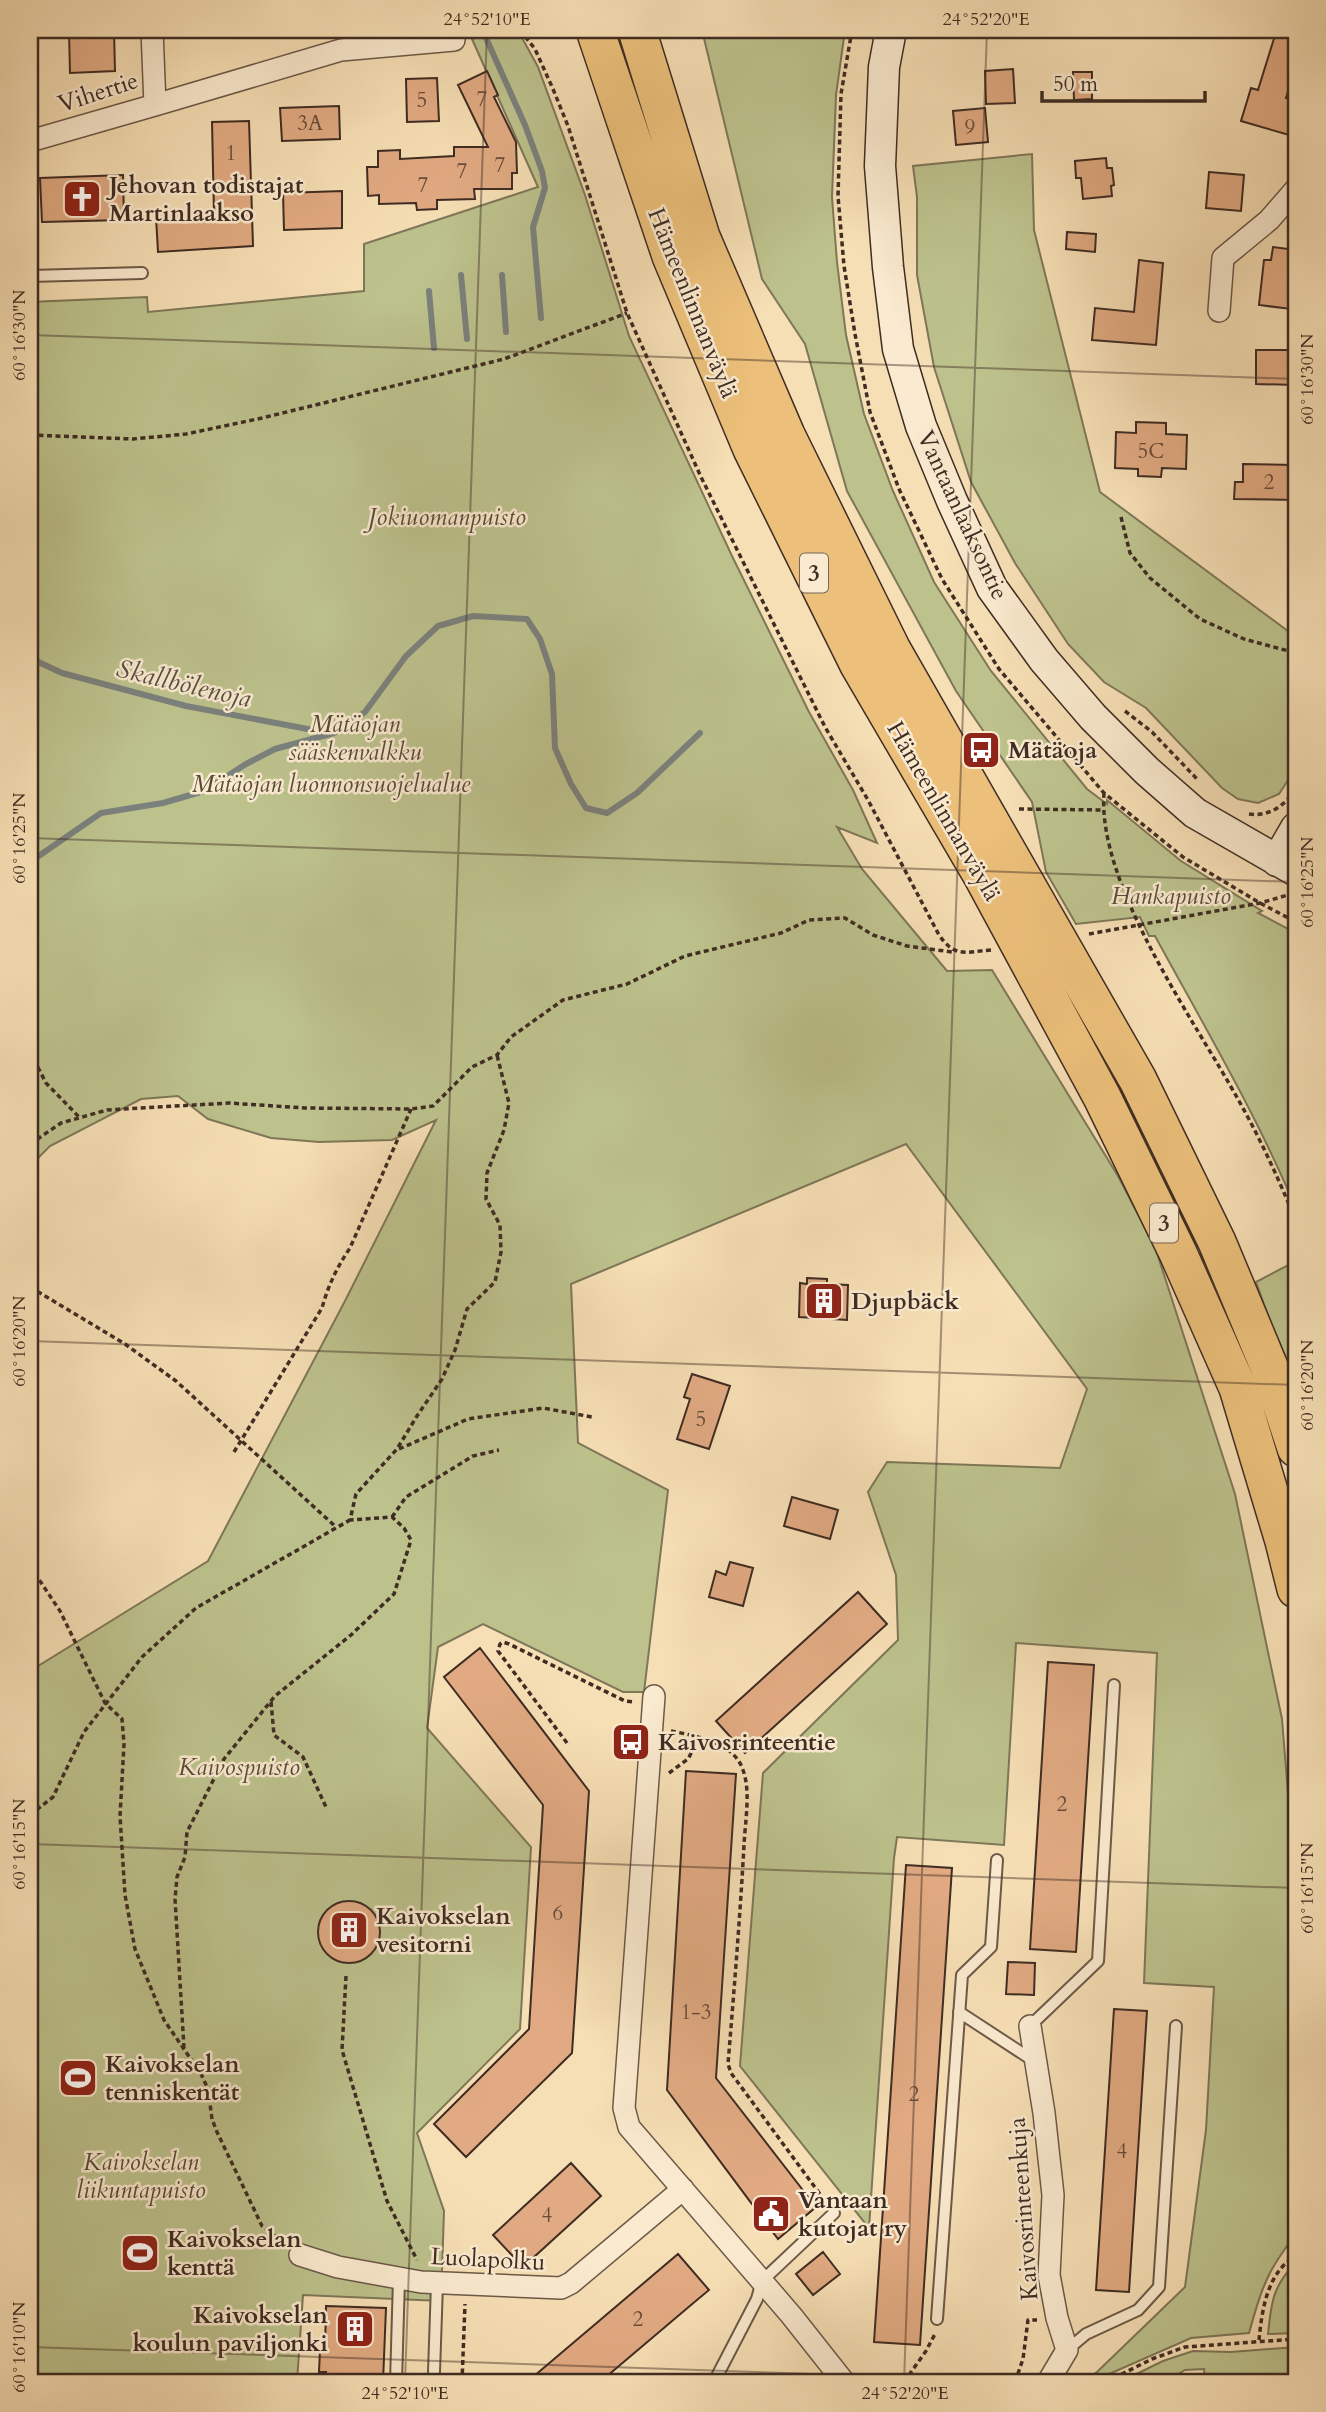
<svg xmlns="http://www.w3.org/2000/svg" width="1326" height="2412" font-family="Cardo,serif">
	<rect width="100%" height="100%" fill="#f7dfb5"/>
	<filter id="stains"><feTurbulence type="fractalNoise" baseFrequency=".00286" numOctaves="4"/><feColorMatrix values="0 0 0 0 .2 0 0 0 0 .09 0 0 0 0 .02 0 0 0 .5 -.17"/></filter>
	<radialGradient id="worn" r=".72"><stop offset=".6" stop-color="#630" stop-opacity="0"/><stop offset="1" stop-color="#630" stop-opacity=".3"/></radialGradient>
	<path fill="#bdc28d" stroke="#7e7758" stroke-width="2" d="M702,30H845L836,95L832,197L837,262L846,335L864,414L893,491L934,582L991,671L1087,789L1107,804V800L1181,861L1262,911L1258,913L1296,933V1209C1257,1115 1204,1026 1155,936H1149L1140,917L1076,924L1046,872L1032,802L956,691L847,491L805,344L762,279Z
		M509,31L521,36L538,67L585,195L629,336L732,556L809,712L853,790L877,843L837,827L862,869L947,971L992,970L1118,1176L1155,1247L1235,1494L1282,1719L1296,1893V2225C1291,2245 1285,2247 1275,2264C1262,2285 1256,2309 1249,2333L1191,2338L1091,2382H1083L1097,2372L1185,2287L1206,2130L1214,1987L1144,1983L1157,1653L1016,1643L1004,1845L897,1837L894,1858L869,2228L740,2066L763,1773L898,1640L896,1575L868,1492L887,1462L1060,1468L1087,1389L906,1144L571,1284L578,1443L668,1490L644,1692H623L483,1624L438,1647L427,1728L531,1847L520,2029L417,2133L444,2211L441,2301L303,2295L297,2382H30V1671L208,1561L345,1301L436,1120L392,1140L319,1142L271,1138L208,1119L178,1096L141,1099L50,1146L30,1166V302L147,297L148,312L364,291V244L538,187L472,39L494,32Z
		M1032,154L1034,230L1100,492L1296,637V768L1279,794L1258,803L1238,799L1222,788L1146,708L1104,682L1068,644L1015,563L971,482L934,367L917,275V197L913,166Z
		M1296,1261V1394L1256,1282Z
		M1292,2267L1296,2277V2333L1268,2334C1271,2306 1272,2288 1292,2267Z
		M1296,2347V2382H1205L1204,2369L1185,2370L1165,2382H1120L1163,2361L1193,2351L1231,2352Z"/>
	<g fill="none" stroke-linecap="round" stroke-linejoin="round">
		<path stroke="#7b817d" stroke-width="6" d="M486,38L525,125L542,171L545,188L533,227L541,318
			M461,275L467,339
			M502,275L506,332
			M429,291L434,348
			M30,658L62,673L186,706L329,733
			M30,862L101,813L163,803L204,791L246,764L275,749L334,733L365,712L406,656L438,626L473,616L527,619L540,639L552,674L555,748L571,784L586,808L607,813L637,793L700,733"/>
	</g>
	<path fill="#e1aa82" stroke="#3f2c23" stroke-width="2" d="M114,30L115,71L70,73L69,32Z
		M1276,32L1296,39V65L1286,98L1296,101V137L1241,121L1251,88L1258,90Z
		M1013,69L1015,103L986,104L985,71Z
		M487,71L498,95L494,97L516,142L517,173H512V189H474L475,199L437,200V209L417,210L416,203L379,204V195L368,196L367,167H378V151L400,150V159L454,156V147H488L458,85Z
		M1073,72H1092V99L1074,100Z
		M437,78L439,121L407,122L406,79Z
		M339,106L340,139L282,141L280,108Z
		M985,108L988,142L956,145L953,111Z
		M249,121L253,246L158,252L156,217L214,214L212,122Z
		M1106,158L1107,168H1112L1114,185L1111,186L1112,196L1083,199L1081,178H1076L1075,161Z
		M1209,172L1244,175L1241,211L1206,208Z
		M123,175L124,220L42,222L40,178Z
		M342,191V228L284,230L283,193Z
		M1067,232L1096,234L1095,252L1066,249Z
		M1273,247L1296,250L1291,309L1259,305L1264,260H1271Z
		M1139,260L1163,263L1156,345L1092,340L1095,308L1134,312Z
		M1256,350H1296V385L1256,384Z
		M1136,422L1166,423V434L1187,435L1186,469L1162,468L1161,477L1138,476V469L1115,468L1116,432L1136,433Z
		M1243,464L1295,465L1296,500L1234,499L1235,482H1243Z
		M807,1278L827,1279V1284L848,1285L847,1320L799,1317L800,1283L807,1284Z
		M692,1374L730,1386L709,1449L677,1439L690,1399L684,1397Z
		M792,1497L838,1510L830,1539L784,1526Z
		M730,1562L753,1568L743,1606L709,1597L716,1571L726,1575Z
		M858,1592L887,1624L745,1753L716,1721Z
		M480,1648L589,1791L572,2053L466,2157L434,2124L529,2029L543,1805L444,1677Z
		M1048,1662L1094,1665L1076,1952L1030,1949Z
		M686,1771L736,1774L716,2078L816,2207L778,2239L667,2090Z
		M906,1865L952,1868L920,2345L874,2342Z
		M318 1932a31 31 0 1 1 62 0a31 31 0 1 1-62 0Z
		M1008,1962L1035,1963L1034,1995L1006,1994Z
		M1114,2009L1147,2011L1129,2292L1096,2290Z
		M571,2163L601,2196L523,2267L493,2235Z
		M823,2252L840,2274L813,2295L796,2274Z
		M678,2254L709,2290L691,2305L600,2382H527Z
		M326,2306L386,2308L383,2382H325L326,2372H319L320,2350H325Z"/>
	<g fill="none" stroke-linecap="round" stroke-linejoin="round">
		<g stroke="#6d5948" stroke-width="14">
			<path id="lane" d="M30,276L142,273
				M959,2012L1034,2061
				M1030,2026L1098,1961L1114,1685
				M937,2319L962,1975L991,1947L997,1860
				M1067,2350L1086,2334L1138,2310L1159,2287L1176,2026
				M434,2372L437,2284
				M396,2382L399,2279
				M714,2382L757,2299L762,2281L834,2213"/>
		</g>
		<g stroke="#6d5948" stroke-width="24">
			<path id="street" d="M155,105L341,50L454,40
				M30,141L155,105L152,30
				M1219,311L1223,258L1269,220L1296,189
				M654,1696L624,2108L629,2127L791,2315L844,2382
				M1030,2026L1044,2113L1053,2195L1049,2275L1057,2318L1067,2350L1048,2382
				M300,2255L338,2267L421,2282L561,2288L571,2283L683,2189"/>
		</g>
		<g stroke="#3f2c23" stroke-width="33">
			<path id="secondary" d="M891,30L884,67L880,166L888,267L898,349L921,426L952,501L992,588L1044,660L1093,717L1147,771L1195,813L1296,871
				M1277,861L1296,828"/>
		</g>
		<g stroke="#3f2c23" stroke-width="40">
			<path id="highway" d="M595,30L671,256L752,449L859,665L983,877L1102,1097L1178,1253L1238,1388L1284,1541L1296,1589
				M637,30L701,237L786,435L892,650L1138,1080L1217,1242L1270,1369L1296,1448"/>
		</g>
		<path stroke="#3f2c23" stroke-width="3.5" stroke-dasharray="5 3.5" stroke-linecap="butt" d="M520,30L535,49L553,89L568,126L627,313L701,477L825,727L868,800L939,935C955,958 965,952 991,950
			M852,30L841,94L838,196L844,266L855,334L870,412L899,489L942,579L999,669L1104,793L1183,857L1260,903L1296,922
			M30,435L133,439L186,434L262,418L504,359L627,313
			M1121,517L1130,553L1150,578L1200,619L1244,639L1296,653
			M1125,711L1152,732L1198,780
			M1104,793C1097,885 1195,1021 1239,1101C1261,1140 1279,1180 1296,1221
			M1019,809L1103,810
			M1249,814C1270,817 1285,805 1296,789
			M1089,934L1260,903L1288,895
			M30,1052L46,1083L80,1118
			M30,1144L61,1123L107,1110L229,1103L305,1108L411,1109L433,1106L472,1067L497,1055L511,1037L563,1000L627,984L685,956L781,933L809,920L845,918L873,935L907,946L952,952
			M30,1287L125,1344L176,1381L336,1527
			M399,1449L468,1419L543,1408L592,1417
			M234,1452L322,1308C328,1286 337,1267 350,1248L411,1109
			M392,1517L406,1497L473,1456L499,1450
			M30,1566L60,1611L105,1703L122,1719L124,1744L120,1816L125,1895L135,1949L164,2020L201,2074L208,2089L212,2119L217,2132L262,2226L284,2243
			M271,1702L274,1735L303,1757L326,1807
			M671,1731C696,1736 734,1742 743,1770C751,1792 745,1822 744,1845C740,1918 734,1991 728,2064L731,2073L825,2201
			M567,1743L498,1651L500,1644L503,1642L509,1644L625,1701L634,1702
			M669,1773L688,1759L700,1737
			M30,1815L53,1797L84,1732L142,1657L196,1608L350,1520
			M346,1976L342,2050L387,2201L417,2260
			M184,2048L175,1899L177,1877L185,1857L187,1832L224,1759L275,1696L351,1635L394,1594L411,1540L404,1528L392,1517L350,1520L356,1494L397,1449L417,1416L442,1379L455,1350L467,1309L495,1282L501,1252L500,1225L486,1199L487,1173L504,1130L509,1103L497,1055
			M1259,2340C1262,2310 1267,2272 1296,2256
			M462,2382L465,2304
			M904,2382L926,2351L935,2334
			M1015,2382L1023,2359L1028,2320H1037
			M1106,2382L1152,2359L1185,2347L1296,2339"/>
		<use href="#lane" stroke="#faeacf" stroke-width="10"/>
		<use href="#street" stroke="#faeacf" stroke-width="21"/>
		<use href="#secondary" stroke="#faeacf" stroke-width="30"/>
		<use href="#highway" stroke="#ecc07a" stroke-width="37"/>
	</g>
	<path fill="none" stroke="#3f2c23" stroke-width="2" stroke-opacity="0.45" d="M30,335L1296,379M30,838L1296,882M30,1341L1296,1385M30,1844L1296,1888M30,2347L1048,2382M405,2382L487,30M904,2382L987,30"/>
	<defs>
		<g id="church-square" transform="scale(2.0125)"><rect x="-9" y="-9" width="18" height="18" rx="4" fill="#8f2418" stroke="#faeacf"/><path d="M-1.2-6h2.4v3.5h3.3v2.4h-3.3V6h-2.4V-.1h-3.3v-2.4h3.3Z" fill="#fff"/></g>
		<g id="bus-square" transform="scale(2.0125)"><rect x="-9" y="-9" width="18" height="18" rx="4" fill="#8f2418" stroke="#faeacf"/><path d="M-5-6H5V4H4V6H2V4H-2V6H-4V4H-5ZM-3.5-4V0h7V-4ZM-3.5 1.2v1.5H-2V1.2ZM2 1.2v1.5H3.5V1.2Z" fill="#fff"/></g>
		<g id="building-square" transform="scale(2.0125)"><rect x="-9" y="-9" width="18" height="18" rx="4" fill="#8f2418" stroke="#faeacf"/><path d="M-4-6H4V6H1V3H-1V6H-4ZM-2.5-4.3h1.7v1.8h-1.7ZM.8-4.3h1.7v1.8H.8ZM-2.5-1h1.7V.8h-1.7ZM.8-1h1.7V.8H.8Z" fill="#fff"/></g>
		<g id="stadium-square" transform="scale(2.0125)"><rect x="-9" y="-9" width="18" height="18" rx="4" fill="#8f2418" stroke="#faeacf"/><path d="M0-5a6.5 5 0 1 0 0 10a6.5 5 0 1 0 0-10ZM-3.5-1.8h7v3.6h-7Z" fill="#fff"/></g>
		<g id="civic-square" transform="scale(2.0125)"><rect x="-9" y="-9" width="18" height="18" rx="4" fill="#8f2418" stroke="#faeacf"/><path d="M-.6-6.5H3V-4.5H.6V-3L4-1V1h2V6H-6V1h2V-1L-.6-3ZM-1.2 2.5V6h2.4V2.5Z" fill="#fff"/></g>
	</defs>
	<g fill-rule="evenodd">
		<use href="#church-square" x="82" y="199"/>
		<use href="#bus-square" x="981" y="750"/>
		<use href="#building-square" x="824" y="1301"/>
		<use href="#bus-square" x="631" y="1742"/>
		<use href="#building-square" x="349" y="1930"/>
		<use href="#stadium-square" x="78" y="2078"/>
		<use href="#civic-square" x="771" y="2214"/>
		<use href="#stadium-square" x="140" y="2253"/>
		<use href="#building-square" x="355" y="2329"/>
	</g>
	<g text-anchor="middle" stroke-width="5" stroke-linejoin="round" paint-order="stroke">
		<g font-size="21" fill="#684c3b">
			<text x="482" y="106">7</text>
			<text x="422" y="107">5</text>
			<text x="310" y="130">3A</text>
			<text x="970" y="134">9</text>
			<text x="231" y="160">1</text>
			<text x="500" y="172">7</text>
			<text x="462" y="178">7</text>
			<text x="423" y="192">7</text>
			<text x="1151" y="458">5C</text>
			<text x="1269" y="489">2</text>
			<text x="701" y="1426">5</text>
			<text x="1062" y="1811">2</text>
			<text x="558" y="1920">6</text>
			<text x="696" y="2019">1-3</text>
			<text x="914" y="2101">2</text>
			<text x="1122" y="2158">4</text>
			<text x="547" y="2222">4</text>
			<text x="638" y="2326">2</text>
		</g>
		<g fill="#faeacf" stroke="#776557" stroke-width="2">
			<rect x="800" y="553.5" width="28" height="39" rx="5"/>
			<rect x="1150" y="1203.5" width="28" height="39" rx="5"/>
		</g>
		<g font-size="23" font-weight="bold" fill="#3f2c23">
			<text x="814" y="581">3</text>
			<text x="1164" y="1231">3</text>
		</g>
		<g font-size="24" fill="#3f2c23" stroke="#faeacf">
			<text transform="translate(98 92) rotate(-18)" y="8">Vihertie</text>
			<text transform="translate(693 303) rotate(68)" y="8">Hämeenlinnanväylä</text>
			<text transform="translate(963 515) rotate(65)" y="8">Vantaanlaaksontie</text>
			<text transform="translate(944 811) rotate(60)" y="8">Hämeenlinnanväylä</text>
			<text transform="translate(1023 2209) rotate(-94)" y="8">Kaivosrinteenkuja</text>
			<text transform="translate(488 2259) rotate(3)" y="8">Luolapolku</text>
		</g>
		<g font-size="24" font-weight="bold" fill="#3f2c23" stroke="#faeacf" text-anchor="start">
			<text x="109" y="193">Jehovan todistajat<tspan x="109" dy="28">Martinlaakso</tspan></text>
			<text x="1008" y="758">Mätäoja</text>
			<text x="851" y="1309">Djupbäck</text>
			<text x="658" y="1750">Kaivosrinteentie</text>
			<text x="376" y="1924">Kaivokselan<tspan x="376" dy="28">vesitorni</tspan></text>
			<text x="105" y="2072">Kaivokselan<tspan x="105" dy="28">tenniskentät</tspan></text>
			<text x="798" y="2208">Vantaan<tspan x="798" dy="28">kutojat ry</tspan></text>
			<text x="167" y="2247">Kaivokselan<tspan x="167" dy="28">kenttä</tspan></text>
			<text x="328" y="2323" text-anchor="end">Kaivokselan<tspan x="328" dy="28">koulun paviljonki</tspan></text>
		</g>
		<g font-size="24" font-style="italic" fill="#584a38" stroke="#faeacf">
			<text x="447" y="525">Jokiuomanpuisto</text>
			<text x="355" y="732">Mätäojan<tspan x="355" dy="28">sääskenvalkku</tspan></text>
			<text x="331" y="792">Mätäojan luonnonsuojelualue</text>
			<text x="1171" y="904">Hankapuisto</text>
			<text x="239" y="1775">Kaivospuisto</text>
			<text x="141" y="2170">Kaivokselan<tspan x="141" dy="28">liikuntapuisto</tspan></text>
		</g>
		<g font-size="26" font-style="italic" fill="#584f48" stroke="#faeacf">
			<text transform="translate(184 683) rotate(13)" y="9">Skallbölenoja</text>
		</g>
	</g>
	<rect width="1326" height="2412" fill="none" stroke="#f7dfb5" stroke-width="77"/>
	<path d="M1042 91v10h163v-10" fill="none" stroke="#3f2c23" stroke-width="3.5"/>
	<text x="1053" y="91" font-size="21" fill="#3f2c23" stroke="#faeacf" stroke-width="5" paint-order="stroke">50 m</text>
	<rect x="38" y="38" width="1250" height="2336" fill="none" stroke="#3f2c23" stroke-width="2.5"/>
	<g font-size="18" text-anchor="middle" fill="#3f2c23">
		<text x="487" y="25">24°52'10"E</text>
		<text x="986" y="25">24°52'20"E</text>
		<text transform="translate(19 335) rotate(-90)" y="6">60°16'30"N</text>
		<text transform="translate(1307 379) rotate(-90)" y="6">60°16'30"N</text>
		<text transform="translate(19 838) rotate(-90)" y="6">60°16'25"N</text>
		<text transform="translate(1307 882) rotate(-90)" y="6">60°16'25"N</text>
		<text transform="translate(19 1341) rotate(-90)" y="6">60°16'20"N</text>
		<text transform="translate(1307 1385) rotate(-90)" y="6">60°16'20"N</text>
		<text transform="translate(19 1844) rotate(-90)" y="6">60°16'15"N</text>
		<text transform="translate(1307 1888) rotate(-90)" y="6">60°16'15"N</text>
		<text transform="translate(19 2347) rotate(-90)" y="6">60°16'10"N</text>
		<text x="405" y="2399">24°52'10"E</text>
		<text x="905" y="2399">24°52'20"E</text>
	</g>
	<rect width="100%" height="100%" filter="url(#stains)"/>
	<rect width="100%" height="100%" fill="url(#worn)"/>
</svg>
